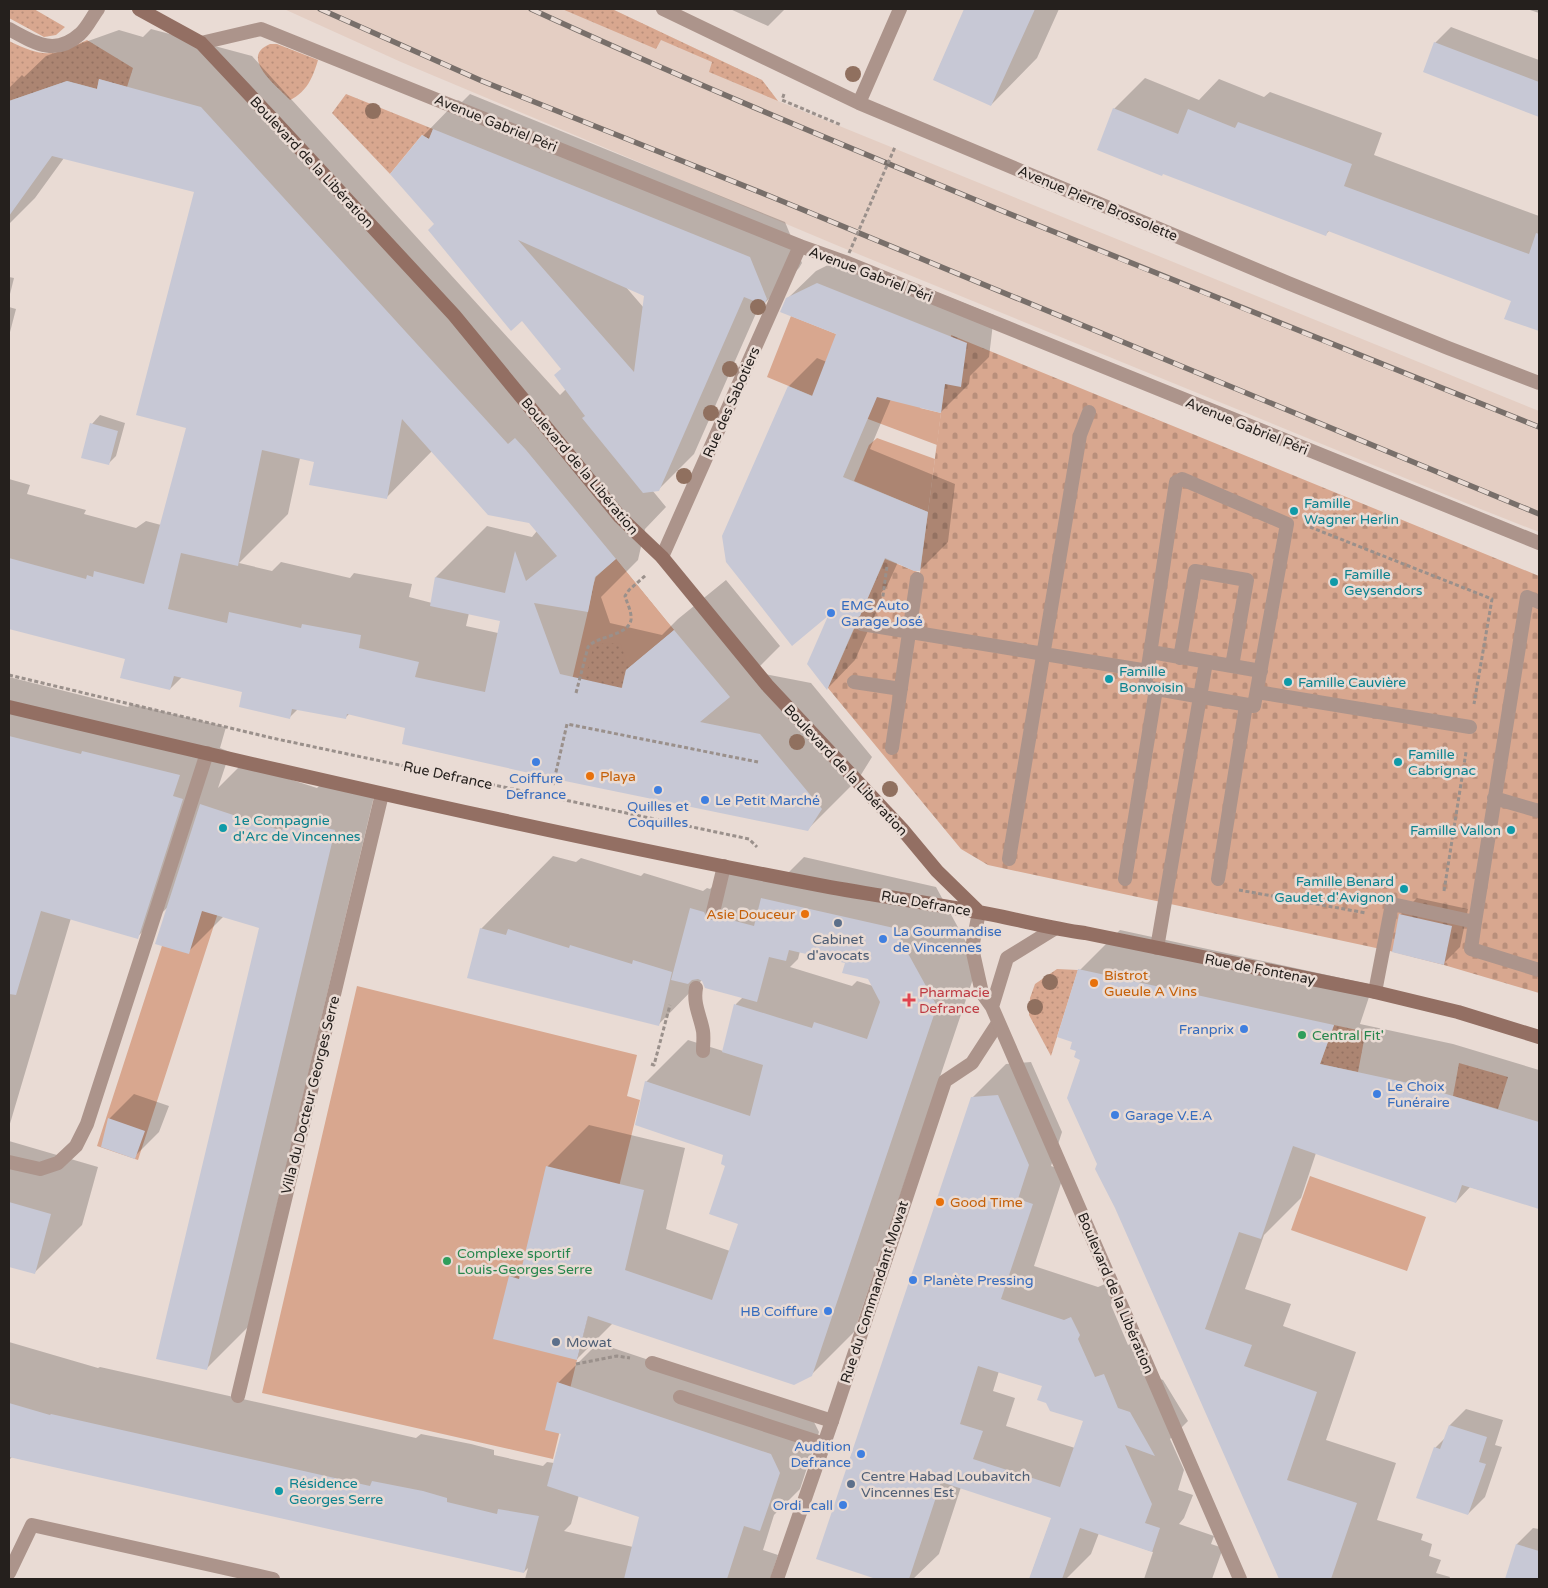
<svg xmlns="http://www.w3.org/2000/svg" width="1548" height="1588" font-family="'Varela Round',sans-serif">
	<defs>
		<pattern id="grass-dots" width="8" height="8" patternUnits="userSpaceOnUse" patternTransform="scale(1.25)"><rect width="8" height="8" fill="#d8a78f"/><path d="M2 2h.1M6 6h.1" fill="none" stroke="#b98f7b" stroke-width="1.8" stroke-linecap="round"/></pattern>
		<pattern id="cemetery-stones" width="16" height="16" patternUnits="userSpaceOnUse" patternTransform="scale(1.25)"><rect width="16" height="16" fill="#d8a78f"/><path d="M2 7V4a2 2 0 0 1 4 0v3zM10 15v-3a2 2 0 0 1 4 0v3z" fill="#b98f7b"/></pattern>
	</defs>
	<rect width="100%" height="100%" fill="#e9dbd4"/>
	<path fill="#e4cec3" d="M284,9H612L762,80L778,101L1539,411V532L1478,508L841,247L401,62Z"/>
	<path fill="url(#grass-dots)" d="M9,9H34L65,27L56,35L44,37L9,18Z
		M562,9H612L762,80L778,101L709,72L712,62L661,40L656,49Z
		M87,40L133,68L127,87L99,79L97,89L67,81L9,101V41C45,58 51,57 87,40Z
		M270,44H277L318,60C313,77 307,92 290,100C278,87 238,57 270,44Z
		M346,94L433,129L429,139L422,135L390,174L332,113Z
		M616,559L674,630L626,670L617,706L580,699L588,612L593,586L596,577Z
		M1057,969L1078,970L1051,1056L1029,1015L1030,998L1035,984Z
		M1334,1025L1362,1031L1365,1035L1358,1072L1320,1064Z
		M1459,1063L1508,1077L1498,1109L1453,1096Z"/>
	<path fill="url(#cemetery-stones)" d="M951,335L1539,576V993L1444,965L1390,951L988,865L961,849L828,688L885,559L920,573Z"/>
	<path fill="#d8a78f" d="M791,316L836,334L921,396L920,408L941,413L937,445L868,419L767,377Z
		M877,438L935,459L928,512L854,481L869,445Z
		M616,559L674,630L629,667L620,643L594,644L580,699L568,697L596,577Z
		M185,875L226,888L138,1160L97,1146Z
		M357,986L637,1055L627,1096L640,1100L553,1459L262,1393Z
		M1310,1176L1426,1217L1407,1271L1291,1230Z"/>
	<path fill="#0003" fill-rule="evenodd" d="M730,9H785L768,26Z
		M965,9H1059L1037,58L991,105L934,79Z
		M1527,9H1539V13Z
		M1451,27L1539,60V116L1424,71L1435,43Z
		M151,29L252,56L560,395L566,389L562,368L522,320L435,223L423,136L458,100L462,102L470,94L785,222L802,263L799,268L764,304L761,302L694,454L658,490H652L666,507L645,529L638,560L601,597L610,623L662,635L678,619L726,580L780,646L754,672L811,683L872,757L859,778L808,829L350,713L345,718L298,709L290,717L243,691L182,677L170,689L126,658L9,627V479L30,485L27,494L86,510L84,514L136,528L146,521L161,525L187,428L196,191L64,158L35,198L9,224V88L22,75L24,77L46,56L119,30L143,37ZM625,286L646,295L644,308ZM432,451L530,522L537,531L532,537L487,526L436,577L432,603L409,597L412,584L354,573L350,578L281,562L272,571L239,563L288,514L300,458L316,461L386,498ZM469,613L501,620L498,633L466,626Z
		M1145,78L1199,100L1219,79L1264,97L1270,92L1382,133L1374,155L1539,216V330L1506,318L1513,300L1330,230L1325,235L1114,109Z
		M846,256L994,315L989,357L970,376L969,384L941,412L891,399L870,449L955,484L948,542L920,570L898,562L887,586L881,593L882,599L855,660L828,688L832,612L724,537L789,386L817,358L827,362L838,333L787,299L816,271Z
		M9,277L14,278L9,298Z
		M9,307L16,309L9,336Z
		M100,415L125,423L116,456L108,464L92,424Z
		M9,677L128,707L131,704L226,727L220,748L230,752L218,788L242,764L317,788L328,777L376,788L248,1327L206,1369L260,927L224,916L188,952L168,907L137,937L71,918L9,1127Z
		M553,856L576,862L581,858L641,876L644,873L703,891L707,888L710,889L733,867L781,880L804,857L936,887L978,964L854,1332L811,1375L613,1323L577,1359L510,1277L524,1263L548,1166L589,1125L685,1148L666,1229L730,1251L740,1223L725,1154L646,1082L688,1040L723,1051L736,1004L743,997L702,980L658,1025L481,929ZM800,951L846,962L869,978L873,986L857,981L852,986L790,967L798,959Z
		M1417,898L1468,909L1460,947L1444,963L1400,915Z
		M1120,930L1373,985L1360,1024L1453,1044L1539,1070V1208L1470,1187L1456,1202L1316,1153L1301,1198L1264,1235L1245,1289L1291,1304L1283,1326L1356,1352L1326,1440L1396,1463L1377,1520L1423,1534L1421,1540L1432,1544L1429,1556L1441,1560L1436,1573L1450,1577L1449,1579H1281L1098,1164L1082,1059L1074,1041L1080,970Z
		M1031,1062L1062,1132L1051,1166L1065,1171L1034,1266L1098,1287L1105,1284L1112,1301L1111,1305L1128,1345L1137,1341L1151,1375L1163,1380L1188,1421L1170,1439L1184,1470L1178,1490L1193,1495L1184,1518L1179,1524L1214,1536L1211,1544L1223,1548L1212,1579H1144L1153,1552L1099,1533L1091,1554L1066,1579L1030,1578L1052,1517L961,1487L939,1554L913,1579H882L818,1558L973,1097L1006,1064ZM999,1371L1043,1385L1084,1420L1075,1448L1006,1426L1015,1398L993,1391Z
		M134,1094L169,1106L159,1132L134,1157L109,1119Z
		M9,1141L98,1167L82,1225L34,1273L9,1265Z
		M9,1342L98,1368L100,1367L416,1438L421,1434L471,1444L494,1450V1455L543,1466L547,1462L554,1463L562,1433L558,1383L598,1343L810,1414L819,1432L800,1489L774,1515L763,1550L778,1555L770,1579H525L528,1568L524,1572L12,1457L9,1460ZM579,1495L640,1516L633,1547L564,1531L571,1524Z
		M1466,1409L1503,1420L1495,1445L1502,1447L1485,1497L1468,1514L1435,1448L1446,1437L1450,1425Z
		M1533,1528L1539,1529V1579H1507L1517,1544Z"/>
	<path fill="#c7c8d5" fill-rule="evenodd" d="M964,9H1035L991,106L933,80Z
		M1434,42L1539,82V117L1423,72Z
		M99,79L201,107L508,444L515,438L526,450L616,559L595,577L588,612L534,603L560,674L622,688L626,670L674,630L730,697L700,722L760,734L822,809L808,831L560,780L402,744L405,728L347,714L346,719L292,709L290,719L239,707L242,692L174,676L170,690L120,678L125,659L9,629V558L86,579L87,575L93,577L94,571L144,584L186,428L136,415L194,192L52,156L9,216V101L67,81L97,89ZM402,419L488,515L529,523L557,556L526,581L515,551L505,593L435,577L430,606L500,621L485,692L415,677L419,662L359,648L361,635L302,624L301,628L229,612L227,623L168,609L181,553L238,566L262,450L314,462L309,485L387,499Z
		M1113,108L1178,134L1188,109L1235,128L1238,122L1352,164L1344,186L1529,254L1536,233L1539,234V331L1504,319L1511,301L1328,231L1326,236L1163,174L1162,176L1097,150Z
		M433,129L750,257L767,299L764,305L744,297L659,491L643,493L582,418L585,416L554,375L561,369L522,321L511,331L428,230L434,224L390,174L422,135L429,139ZM518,240L644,296L634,372Z
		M817,283L967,343L961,387L945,384L941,413L877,397L843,477L928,512L920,571H914L885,558L860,616L856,618L854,622V628L827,690L807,664L828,616L792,646L726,562L722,536L788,386L812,396L836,334L780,312L786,298Z
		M90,423L118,431L109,465L81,458Z
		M9,736L81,754L82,751L180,775L173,796L183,799L138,939L41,911L16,995L9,994Z
		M200,804L282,831L285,818L335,830L207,1370L156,1359L259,928L202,911L189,954L155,944Z
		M761,898L894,928L937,1006L812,1376L794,1385L588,1316L577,1360L493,1339L509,1276L519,1279L546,1166L644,1190L625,1270L712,1300L738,1224L709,1214L725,1166L721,1164L723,1155L635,1125L645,1081L750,1116L763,1065L722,1052L734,1004L812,1028L814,1022L867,1039L880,1002L868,979L842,973L845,963L789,950L786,961L769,957L757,1002L705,988L702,981L698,979L692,980L688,984L671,980L690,908L704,912L707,918L711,920H716L720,917L754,926Z
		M1399,914L1452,926L1444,965L1392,952Z
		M480,928L506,935L508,929L569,948L570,945L632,964L633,960L672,972L659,1026L467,978Z
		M1078,969L1334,1025L1320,1064L1413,1084L1539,1122V1209L1462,1185L1456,1203L1293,1146L1261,1239L1239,1232L1205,1329L1252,1345L1244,1366L1317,1392L1287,1480L1357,1503L1331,1579H1279L1115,1208L1095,1169L1097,1164L1067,1098L1080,1060L1074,1057L1076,1051L1070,1049L1072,1042L1057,1037Z
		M998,1095L1029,1165L1018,1199L1033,1204L1001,1299L1064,1320L1071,1317L1080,1335L1078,1339L1095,1377L1104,1374L1118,1408L1130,1412L1155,1456L1125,1445L1152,1504L1145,1523L1160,1528L1152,1552L1080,1528L1062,1579H1029L1051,1518L941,1482L909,1579H876L816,1559L971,1097ZM978,1366L1042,1386L1037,1400L1046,1403L1050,1411L1083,1421L1060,1487L973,1459L983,1431L960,1424Z
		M108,1118L145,1131L135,1159L101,1147Z
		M9,1202L51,1214L35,1274L9,1267Z
		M557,1382L771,1454L780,1473L760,1531L744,1526L727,1579H624L639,1517L547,1486L561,1434L545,1430Z
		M9,1403L50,1415L51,1414L370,1486L372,1481L423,1491L447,1498V1502L497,1514L498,1509L539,1516L524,1573L9,1457Z
		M1449,1425L1487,1437L1479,1462L1486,1464L1468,1515L1416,1498L1434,1447L1440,1449Z
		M1516,1544L1539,1551V1579H1505Z"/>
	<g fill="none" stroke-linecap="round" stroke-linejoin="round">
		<path stroke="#9a908b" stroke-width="3" stroke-dasharray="4 2.5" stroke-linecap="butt" d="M784,94L782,100L841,125
			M1310,527L1492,599L1474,704
			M882,603L887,566
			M9,675L272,738L749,839L757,847
			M576,693L588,647C596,636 628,636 631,620C632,612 627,603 625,596L629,590L646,575
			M553,785L567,724L758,762
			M1239,890L1366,913
			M1444,891L1466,752
			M651,1064L654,1065L670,1005
			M576,1364L617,1356L630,1358"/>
		<path stroke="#ac948b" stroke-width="14" d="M9,29C33,42 55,57 80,34C87,28 92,17 98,9
			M1182,479L1287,524L1254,706L1145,687L1176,482Z
			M862,624L1148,671
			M1151,652L1261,671
			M1180,658L1195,571L1247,580L1232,666
			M854,682L901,689
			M1257,692L1470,727
			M892,748L917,579
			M1494,798L1539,811
			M1009,859L1080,435L1089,412
			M1125,879L1156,689
			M1218,879L1246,705
			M713,912L724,866
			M1475,922L1527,597L1539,602
			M1157,948L1206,662
			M696,988C693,1004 700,1015 703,1031C704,1037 703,1044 703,1051
			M1375,992L1392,904L1475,922L1471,949L1539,970
			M9,1162L40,1169L58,1163L76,1146L87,1124L207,753
			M652,1363L832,1421
			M680,1397L824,1444
			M9,1573L32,1525L273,1579"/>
		<path stroke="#ac948b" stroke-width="14" d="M663,9L859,103L1288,283L1448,348L1539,383
			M201,43L261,29L800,246L845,262L1539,543
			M859,103L900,9
			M662,557L800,246
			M238,1396L382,794
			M777,1579L832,1421L945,1081L972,1063L998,1023"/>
		<path stroke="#ac948b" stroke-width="14" d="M979,912L972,948L982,993L992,1007L1240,1579
			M992,1007L1007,958L1054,929"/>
		<path stroke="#936f63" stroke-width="14" d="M139,9L201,43L279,126L454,315L620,517L662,557L767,685L902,829L937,871L979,912
			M9,707C279,771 551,834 824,886C873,895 923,902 972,911C1010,917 1047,928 1085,933L1375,992L1458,1012L1539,1037"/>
		<g stroke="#786f6a" stroke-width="5.5">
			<path id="rail" d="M320,9L482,81L772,197L1539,514
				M531,9C685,80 843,145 1000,210C1179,283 1359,355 1539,427"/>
		</g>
		<use href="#rail" stroke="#e9dbd4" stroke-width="4" stroke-dasharray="11" stroke-linecap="butt"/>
		<path stroke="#9a908b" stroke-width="3" stroke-dasharray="4 2.5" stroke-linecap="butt" d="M849,253L895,147"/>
	</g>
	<g fill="#90705f">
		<circle cx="853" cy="74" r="8"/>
		<circle cx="373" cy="111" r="8"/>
		<circle cx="758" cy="307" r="8"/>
		<circle cx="730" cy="369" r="8"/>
		<circle cx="711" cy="413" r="8"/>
		<circle cx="684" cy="476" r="8"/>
		<circle cx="797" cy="742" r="8"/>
		<circle cx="890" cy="789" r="8"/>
		<circle cx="1050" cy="982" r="8"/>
		<circle cx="1035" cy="1007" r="8"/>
	</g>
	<g fill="#0f9aa8" stroke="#e9dbd4" stroke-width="2">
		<circle cx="1294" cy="511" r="5"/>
		<circle cx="1334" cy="582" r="5"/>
		<circle cx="1109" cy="679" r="5"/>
		<circle cx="1288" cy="682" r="5"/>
		<circle cx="1398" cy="762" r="5"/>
		<circle cx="223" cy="828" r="5"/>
		<circle cx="1511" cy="830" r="5"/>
		<circle cx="1404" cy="889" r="5"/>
		<circle cx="279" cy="1491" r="5"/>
	</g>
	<g fill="#3f7fe0" stroke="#e9dbd4" stroke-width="2">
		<circle cx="831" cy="613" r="5"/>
		<circle cx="536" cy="762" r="5"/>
		<circle cx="658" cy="790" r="5"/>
		<circle cx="705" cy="800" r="5"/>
		<circle cx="883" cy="939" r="5"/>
		<circle cx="1244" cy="1029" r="5"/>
		<circle cx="1377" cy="1094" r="5"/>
		<circle cx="1115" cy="1115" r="5"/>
		<circle cx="913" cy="1280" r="5"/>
		<circle cx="828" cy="1311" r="5"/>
		<circle cx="861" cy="1454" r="5"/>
		<circle cx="843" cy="1505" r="5"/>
	</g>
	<g fill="#e8710a" stroke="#e9dbd4" stroke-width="2">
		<circle cx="590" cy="776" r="5"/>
		<circle cx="805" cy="914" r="5"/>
		<circle cx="1094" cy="983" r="5"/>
		<circle cx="940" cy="1202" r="5"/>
	</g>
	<g fill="#5c6f8a" stroke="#e9dbd4" stroke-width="2">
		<circle cx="838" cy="923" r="5"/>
		<circle cx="556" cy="1342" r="5"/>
		<circle cx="851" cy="1484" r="5"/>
	</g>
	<path fill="#e0444e" stroke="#e9dbd4" stroke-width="2" d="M906.5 992.5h5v5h5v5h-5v5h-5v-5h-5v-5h5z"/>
	<g fill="#2e9e5b" stroke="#e9dbd4" stroke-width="2">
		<circle cx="1302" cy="1035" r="5"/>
		<circle cx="447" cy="1261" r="5"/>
	</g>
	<g text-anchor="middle" stroke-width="5" stroke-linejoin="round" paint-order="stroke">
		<g font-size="14" fill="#25201d" stroke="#e9dbd4">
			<text transform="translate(496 123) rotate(22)" y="5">Avenue Gabriel Péri</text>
			<text transform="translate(312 162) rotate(47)" y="5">Boulevard de la Libération</text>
			<text transform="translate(1098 203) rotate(23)" y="5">Avenue Pierre Brossolette</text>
			<text transform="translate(871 274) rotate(21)" y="5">Avenue Gabriel Péri</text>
			<text transform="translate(731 402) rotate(-66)" y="5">Rue des Sabotiers</text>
			<text transform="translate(1247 426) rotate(22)" y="5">Avenue Gabriel Péri</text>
			<text transform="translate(580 466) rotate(50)" y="5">Boulevard de la Libération</text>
			<text transform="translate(846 770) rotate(47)" y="5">Boulevard de la Libération</text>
			<text transform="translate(448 775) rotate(12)" y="5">Rue Defrance</text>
			<text transform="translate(926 903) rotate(10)" y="5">Rue Defrance</text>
			<text transform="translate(1260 969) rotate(11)" y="5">Rue de Fontenay</text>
			<text transform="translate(310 1095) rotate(-76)" y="5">Villa du Docteur Georges Serre</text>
			<text transform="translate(874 1292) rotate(-72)" y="5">Rue du Commandant Mowat</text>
			<text transform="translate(1116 1293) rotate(67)" y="5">Boulevard de la Libération</text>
		</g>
		<g font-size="14" fill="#0d838f" stroke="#e9dbd4" text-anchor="start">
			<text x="1304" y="508">Famille<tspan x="1304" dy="16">Wagner Herlin</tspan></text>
			<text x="1344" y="579">Famille<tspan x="1344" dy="16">Geysendors</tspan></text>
			<text x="1119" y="676">Famille<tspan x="1119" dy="16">Bonvoisin</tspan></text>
			<text x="1298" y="687">Famille Cauvière</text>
			<text x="1408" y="759">Famille<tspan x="1408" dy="16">Cabrignac</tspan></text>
			<text x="233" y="825">1e Compagnie<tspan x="233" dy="16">d'Arc de Vincennes</tspan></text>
			<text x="1501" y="835" text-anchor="end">Famille Vallon</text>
			<text x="1394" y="886" text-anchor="end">Famille Benard<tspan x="1394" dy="16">Gaudet d'Avignon</tspan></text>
			<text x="289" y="1488">Résidence<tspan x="289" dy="16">Georges Serre</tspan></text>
		</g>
		<g font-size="14" fill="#366cbe" stroke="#e9dbd4" text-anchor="start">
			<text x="841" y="610">EMC Auto<tspan x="841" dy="16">Garage José</tspan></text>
			<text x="536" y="783" text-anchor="middle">Coiffure<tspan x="536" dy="16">Defrance</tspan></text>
			<text x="715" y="805">Le Petit Marché</text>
			<text x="658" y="811" text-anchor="middle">Quilles et<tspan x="658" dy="16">Coquilles</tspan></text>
			<text x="893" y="936">La Gourmandise<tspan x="893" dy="16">de Vincennes</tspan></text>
			<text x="1234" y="1034" text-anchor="end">Franprix</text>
			<text x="1387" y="1091">Le Choix<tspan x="1387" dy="16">Funéraire</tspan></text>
			<text x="1125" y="1120">Garage V.E.A</text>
			<text x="923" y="1285">Planète Pressing</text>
			<text x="818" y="1316" text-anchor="end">HB Coiffure</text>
			<text x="851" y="1451" text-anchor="end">Audition<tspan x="851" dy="16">Defrance</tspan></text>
			<text x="833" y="1510" text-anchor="end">Ordi_call</text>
		</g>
		<g font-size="14" fill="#c56008" stroke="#e9dbd4" text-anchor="start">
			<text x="600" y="781">Playa</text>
			<text x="795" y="919" text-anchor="end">Asie Douceur</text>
			<text x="1104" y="980">Bistrot<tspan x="1104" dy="16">Gueule A Vins</tspan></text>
			<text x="950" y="1207">Good Time</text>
		</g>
		<g font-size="14" fill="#4e5e75" stroke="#e9dbd4" text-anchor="start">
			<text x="838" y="944" text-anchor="middle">Cabinet<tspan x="838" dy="16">d'avocats</tspan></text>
			<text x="566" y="1347">Mowat</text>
			<text x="861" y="1481">Centre Habad Loubavitch<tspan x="861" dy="16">Vincennes Est</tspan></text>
		</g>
		<g font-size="14" fill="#be3a42" stroke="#e9dbd4" text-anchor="start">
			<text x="919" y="997">Pharmacie<tspan x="919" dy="16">Defrance</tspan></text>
		</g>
		<g font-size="14" fill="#27864d" stroke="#e9dbd4" text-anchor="start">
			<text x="1312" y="1040">Central Fit'</text>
			<text x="457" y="1258">Complexe sportif<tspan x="457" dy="16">Louis-Georges Serre</tspan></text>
		</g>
	</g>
	<rect width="1548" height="1588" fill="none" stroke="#25201d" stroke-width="20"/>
</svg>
